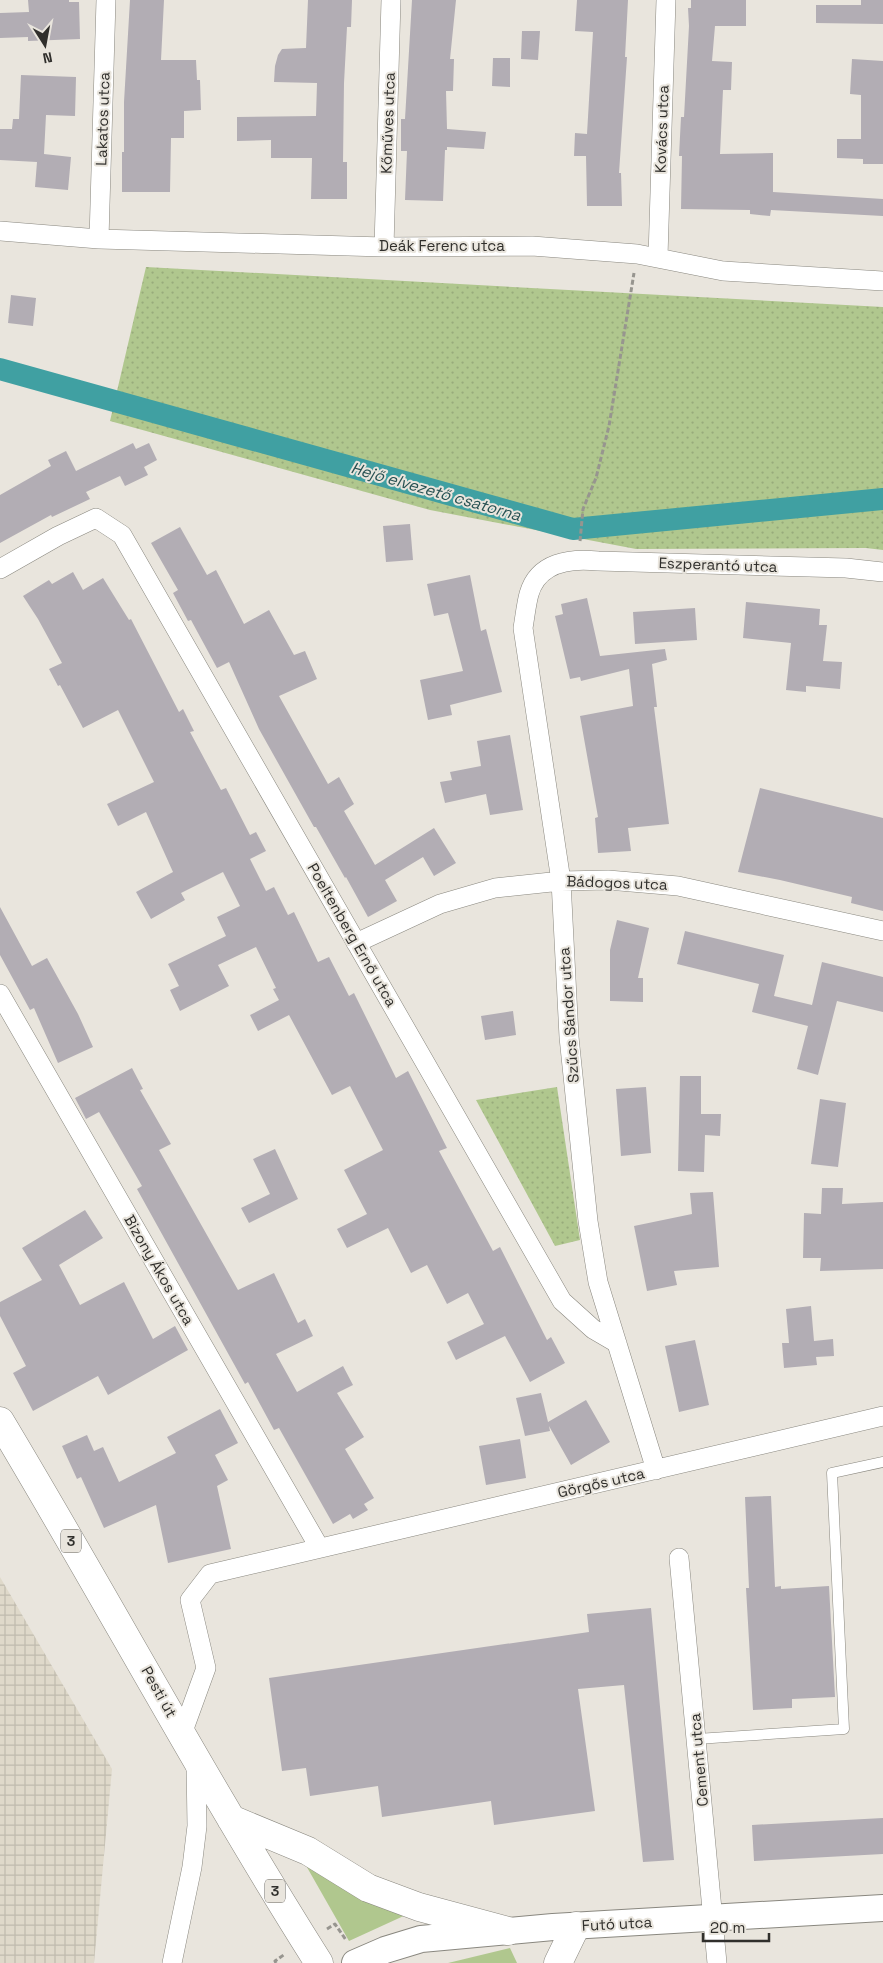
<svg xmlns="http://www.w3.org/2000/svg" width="883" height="1963" font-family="'Space Grotesk',sans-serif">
	<defs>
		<pattern id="industrial-grid" width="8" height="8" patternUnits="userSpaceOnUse" patternTransform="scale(1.25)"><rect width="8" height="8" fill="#dfd9ca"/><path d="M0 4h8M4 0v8" fill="none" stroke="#c0bbae"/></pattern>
		<pattern id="park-dots" width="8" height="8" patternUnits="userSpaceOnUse" patternTransform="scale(1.25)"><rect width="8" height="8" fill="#b0c78e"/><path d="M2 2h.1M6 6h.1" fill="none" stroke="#98ab7b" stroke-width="1.8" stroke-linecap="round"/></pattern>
	</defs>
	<rect width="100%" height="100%" fill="#e9e5dd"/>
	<path fill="url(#industrial-grid)" d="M0,1577L112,1769L94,1963H0Z"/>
	<path fill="#b0c78e" d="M300,1855L408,1914L349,1941Z
		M510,1948L517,1963H448Z"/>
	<path fill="url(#park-dots)" d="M146,267L883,307V550L866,548L636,549L430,510L110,421Z
		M557,1087L580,1240L555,1246L476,1100Z"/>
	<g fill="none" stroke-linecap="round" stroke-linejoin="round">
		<path stroke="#40a0a2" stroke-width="22" d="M0,369L573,529L883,499"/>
	</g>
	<path fill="#b2adb4" d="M28,0H69V2H79L80,39L28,41V37L0,38V13L29,12Z
		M130,0H164L161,60H196L197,80H200L201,110L184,111V138H171L170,192H122V152H124V102Z
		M308,0H352L351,27H347L344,83L343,162H347V199H311L312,158H271V140L237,141V117L316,116L317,83L274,82L275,66L278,55L282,49L306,48Z
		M412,0H456L450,59H454L453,91H446L447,129L486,132L484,149L447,147V150H445L443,201L405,200L407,151H401V119H405Z
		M577,0H628L625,57H627L619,173H621L622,206H587L586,156H574L575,133L587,134L593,32L575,31Z
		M691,0H746V26H715L712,61L732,62L731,90H723L720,154L773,153V192L883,199V216L771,210L770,216L750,214V210L681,209L682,156H679L681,117H684L689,26L688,8H691Z
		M861,0H883V24L816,23V5H861Z
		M522,31H540L538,60L521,59Z
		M493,58H510V87L492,86Z
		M852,59L883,61V164H863V159L837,158V139H861V95L850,94Z
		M21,75L76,77L75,116L46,115L44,154L71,157L68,190L35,187L37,162L0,160V129H12L13,119H19Z
		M11,295L36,298L33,326L8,323Z
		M133,443L136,449L149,443L157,460L144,467L148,475L125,486L120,476L86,492L90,499L52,517L51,515L0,543V495L51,466L48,460L66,451L76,471Z
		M410,524L413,560L386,562L383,526Z
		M180,527L207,575L216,570L244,624L269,610L294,655L305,651L317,679L279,696L328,784L339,777L354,804L344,811L375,865L434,828L456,863L434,876L423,857L385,880L397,901L368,917L346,877L345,878L316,827H314L259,729L229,662L217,668L191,620L188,621L173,593L178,590L151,543Z
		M73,572L83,590L103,578L129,620L131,619L179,712L183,709L194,731L190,732L221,790L226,788L250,835L256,832L266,851L250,859L266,891L274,887L288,915L294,912L318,962L329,957L349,996L354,993L396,1078L408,1071L447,1148L439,1151L493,1251L500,1247L547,1340L551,1337L565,1363L530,1382L505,1336L456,1360L447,1342L484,1324L468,1293L447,1304L427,1265L411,1273L388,1228L347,1248L337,1229L367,1214L344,1170L383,1150L350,1086L332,1095L289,1015L258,1031L250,1015L279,1000L273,989L276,988L256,947L218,965L229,986L180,1011L170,990L179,986L168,964L226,936L217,917L240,906L223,872L181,893L185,900L151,919L136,892L173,872L146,812L118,826L107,804L154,782L118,710L83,728L60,685L58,686L49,669L62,663L38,619L23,596L49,580L52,584Z
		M470,575L481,631L486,629L502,692L450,705L452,715L428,720L420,680L463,671L448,613L434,616L427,584Z
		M587,598L600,656L665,649L667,660L652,664L657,707H654L669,824L628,828L631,851L598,853L595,818L598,817L580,716L633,706L629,669L581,681L580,677L570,679L555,616L563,614L561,604Z
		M746,602L820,609L819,625H827L823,661L842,662L840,689L806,686V692L786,690L791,643L743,638Z
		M695,608L697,640L635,644L633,612Z
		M510,735L523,810L490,815L486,794L445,803L440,782L452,780L450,772L481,766L477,741Z
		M760,788L883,818V911L851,903L852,897L780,880L738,872Z
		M0,907L32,966L47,958L78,1014L93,1047L58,1063L34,1008L30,1010L0,955Z
		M617,920L649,928L638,978H643V1002L610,1001V950Z
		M685,931L784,955L774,996L812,1005L822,962L883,977V1012L837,1001L818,1075L797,1069L808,1026L752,1012L759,984L677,964Z
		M513,1011L516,1035L485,1040L481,1016Z
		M132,1068L143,1089L140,1090L171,1144L159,1150L238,1290L274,1273L298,1323L305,1319L313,1336L276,1354L297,1392L343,1366L353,1385L337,1393L364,1437L345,1449L374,1498L364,1504L368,1510L353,1519L350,1514L333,1524L279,1428L274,1430L248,1382L245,1384L137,1189L142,1186L99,1112L86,1119L75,1098Z
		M680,1076H701V1114H721L720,1136L705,1135L704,1172L678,1171Z
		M646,1087L651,1153L621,1156L616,1089Z
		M820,1099L846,1103L838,1167L811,1164Z
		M275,1149L298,1199L249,1223L241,1208L270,1194L253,1159Z
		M822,1188H843L842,1204L883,1202V1269L820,1271L821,1258H803L804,1213L821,1214Z
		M713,1192L719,1267L674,1271L677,1285L647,1291L634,1226L692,1214L690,1193Z
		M85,1210L103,1238L59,1265L80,1305L124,1282L153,1339L175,1326L188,1350L108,1395L98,1376L33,1411L13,1373L26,1366L0,1316V1302L42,1280L22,1248Z
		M811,1306L814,1341L833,1339L834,1356L816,1357L817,1365L784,1368L782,1343H789L786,1309Z
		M695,1340L709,1405L679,1412L665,1346Z
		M541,1393L548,1422L586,1400L610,1442L571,1465L549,1426L550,1431L525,1436L516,1398Z
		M220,1409L238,1443L215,1455L228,1480L217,1486L231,1549L168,1563L156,1505L104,1528L81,1477L77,1479L62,1446L87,1435L94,1451L103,1447L119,1482L176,1453L167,1437Z
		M520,1439L526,1478L486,1485L479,1446Z
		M771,1496L775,1587L781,1586V1589L829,1586L835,1697L792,1699V1708L753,1710L746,1588H749L745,1497Z
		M651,1608L674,1860L643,1862L624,1685L578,1689L595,1811L494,1825L491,1801L382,1817L378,1786L310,1796L306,1768L282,1771L269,1678L589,1632L587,1614Z
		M883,1818V1854L754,1861L752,1825Z"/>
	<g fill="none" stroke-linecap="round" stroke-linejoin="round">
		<g stroke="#89877f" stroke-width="11">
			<path id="service" d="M697,1739L844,1729L832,1473L883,1462"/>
		</g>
		<g stroke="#89877f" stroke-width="20">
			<path id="minor" d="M0,231L99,239L384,247L532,246L637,254L723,271L883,281
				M99,239L106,0
				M384,247L391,0
				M658,257L666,0
				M0,569L58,536L96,518L122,535L562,1301L593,1329L617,1343
				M356,943L440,904L495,888L561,881L608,880L678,886L883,931
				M0,994L319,1547
				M656,1470L598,1282L588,1221L569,1037L561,881L523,628C525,617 526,605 529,594C538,562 570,558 598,561L846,568L883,572
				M679,1558L717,1963
				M182,1734L206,1668L190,1600L210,1574L883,1416
				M172,1963L192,1867L197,1826L196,1763"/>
		</g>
		<g stroke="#89877f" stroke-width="28">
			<path id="secondary" d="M355,1963L385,1950L421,1939L553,1927L883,1908"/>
		</g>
		<g stroke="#89877f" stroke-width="29">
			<path id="primary" d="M0,1421C108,1601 207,1786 319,1963
				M231,1819L308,1851L368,1888L419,1907L508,1931
				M558,1963L576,1926"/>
		</g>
		<path stroke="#97958f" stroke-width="3" stroke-dasharray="5 2.5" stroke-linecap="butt" d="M580,541L583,509L596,478L609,426L634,273
			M327,1929L335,1924L346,1940
			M276,1963L275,1961L285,1954"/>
		<use href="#service" stroke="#fff" stroke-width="10"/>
		<use href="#minor" stroke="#fff" stroke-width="19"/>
		<use href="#secondary" stroke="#fff" stroke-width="26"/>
		<use href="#primary" stroke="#fff" stroke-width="28"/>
	</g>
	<g text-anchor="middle" stroke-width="4" stroke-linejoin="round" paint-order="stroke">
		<g fill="#e9e5dd" stroke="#686661" stroke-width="1">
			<rect x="61" y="1529.5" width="20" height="23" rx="4"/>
			<rect x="265" y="1879.5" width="20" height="23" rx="4"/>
		</g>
		<g font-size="14" font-weight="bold" fill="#302f2c">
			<text x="71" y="1546">3</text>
			<text x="275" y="1896">3</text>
		</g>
		<g font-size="15" fill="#302f2c" stroke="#e9e5dd">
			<text transform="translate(103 119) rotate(-88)" y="5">Lakatos utca</text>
			<text transform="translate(388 123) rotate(-88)" y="5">Kőműves utca</text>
			<text transform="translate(662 129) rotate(-88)" y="5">Kovács utca</text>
			<text x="442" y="251">Deák Ferenc utca</text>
			<text transform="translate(718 565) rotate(2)" y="5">Eszperantó utca</text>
			<text transform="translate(617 883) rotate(2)" y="5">Bádogos utca</text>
			<text transform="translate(352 935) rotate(60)" y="5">Poeltenberg Ernő utca</text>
			<text transform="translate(569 1015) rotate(-94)" y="5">Szűcs Sándor utca</text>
			<text transform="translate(159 1270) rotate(60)" y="5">Bizony Ákos utca</text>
			<text transform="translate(601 1483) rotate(-13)" y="5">Görgős utca</text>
			<text transform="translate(159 1692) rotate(61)" y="5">Pesti út</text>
			<text transform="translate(699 1760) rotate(-95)" y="5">Cement utca</text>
			<text transform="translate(617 1924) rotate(-3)" y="5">Futó utca</text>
		</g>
		<g font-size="16" font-style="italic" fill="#285253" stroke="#e9e5dd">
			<text transform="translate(436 491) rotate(16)" y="6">Hejő elvezető csatorna</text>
		</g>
	</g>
	<g transform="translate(45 45) rotate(169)" stroke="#e9e5dd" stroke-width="4" paint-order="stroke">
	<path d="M0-4L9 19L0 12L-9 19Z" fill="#302f2c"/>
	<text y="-8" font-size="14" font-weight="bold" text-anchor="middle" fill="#302f2c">N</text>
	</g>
	<path d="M703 1933v8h66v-8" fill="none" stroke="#302f2c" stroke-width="2.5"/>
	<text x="710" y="1933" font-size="15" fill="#302f2c" stroke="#e9e5dd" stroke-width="4" paint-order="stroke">20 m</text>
</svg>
